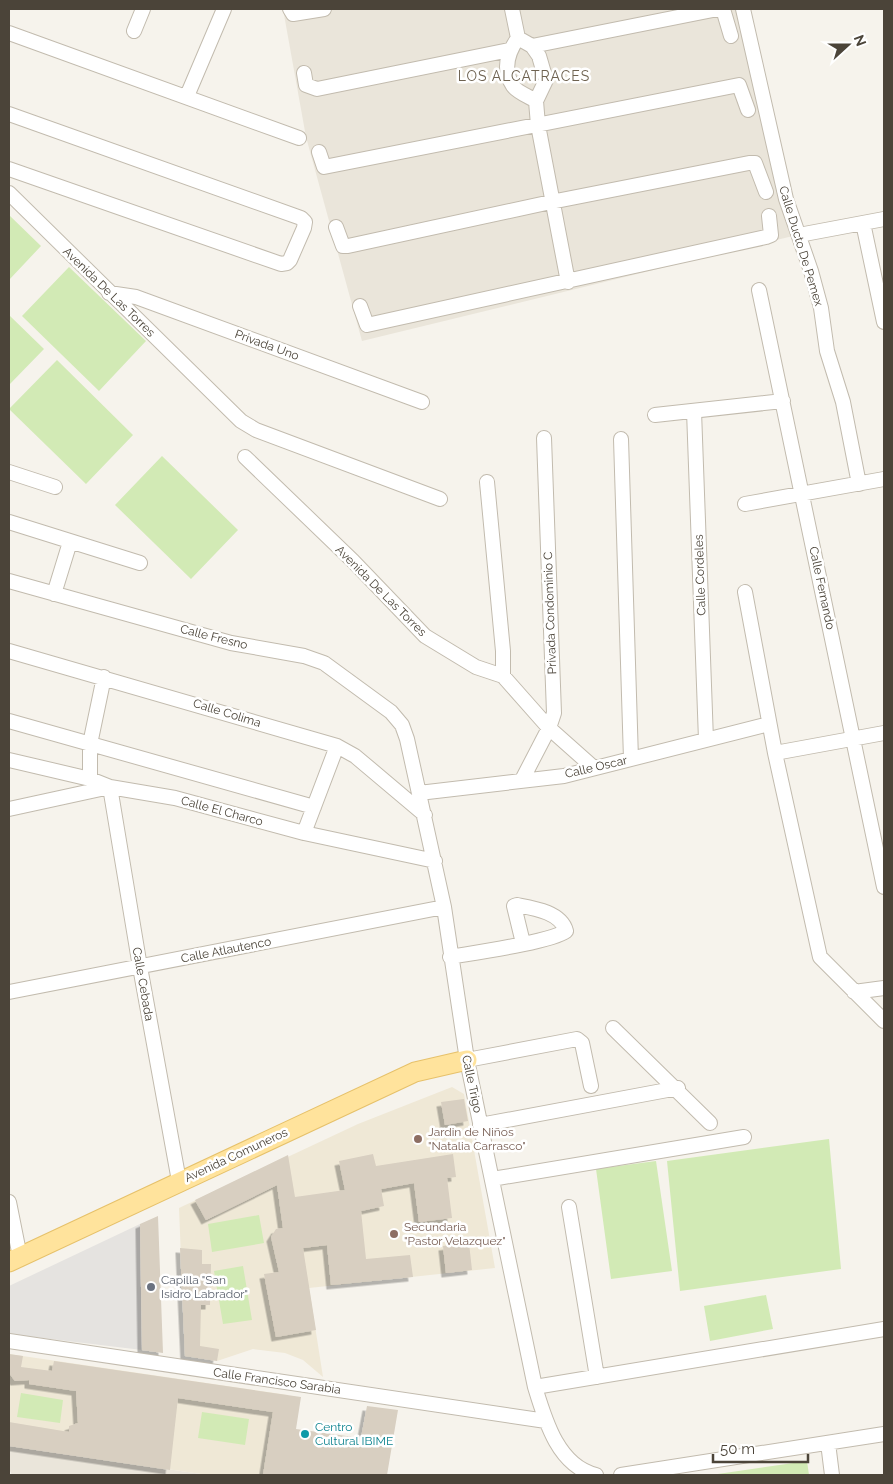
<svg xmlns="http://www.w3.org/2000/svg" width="893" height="1484" font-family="Raleway,sans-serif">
	<defs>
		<filter id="shadow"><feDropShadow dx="-4.5" dy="4.5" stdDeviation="0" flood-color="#0004"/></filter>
	</defs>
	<rect width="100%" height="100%" fill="#f6f3ec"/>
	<path fill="#eae5da" d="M283,9H745L793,236L362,341L306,137Z
		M9,1446L208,1475H12L9,1469Z"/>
	<path fill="#efe8d6" d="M452,1087L464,1094L495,1268L309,1288L323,1377L303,1360L285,1353L253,1349L217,1361L185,1356L179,1208L358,1124Z
		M9,1354L288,1395L277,1475H208L9,1446Z"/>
	<path fill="#d2eab5" d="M9,215L41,246L9,280Z
		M69,267L146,341L99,391L22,316Z
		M9,315L44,349L9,385Z
		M57,360L133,435L86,484L9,409Z
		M162,456L238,530L191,579L115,505Z
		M829,1139L841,1269L680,1291L667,1161Z
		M656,1161L672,1271L611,1279L596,1169Z
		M259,1215L264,1243L212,1252L208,1224Z
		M243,1266L252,1320L223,1324L214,1271Z
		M766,1295L773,1329L710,1341L704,1306Z
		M21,1393L63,1400L60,1423L17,1417Z
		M202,1412L249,1419L245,1445L198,1438Z
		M807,1461L809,1475H711Z"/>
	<path fill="#e5e3e0" d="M140,1224L142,1350L9,1334V1286Z"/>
	<path fill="#d8cfc1" filter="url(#shadow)" d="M464,1099L468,1121L445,1125L441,1102Z
		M373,1154L376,1166L453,1154L456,1177L447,1178L452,1218L419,1222L414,1183L381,1189L384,1206L361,1211L366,1259L410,1255L413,1277L331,1285L327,1245L303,1248L316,1330L276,1337L264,1274L279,1272L271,1237L276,1229L283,1228L277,1185L206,1220L195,1200L288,1155L295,1197L345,1190L339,1161Z
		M158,1216L163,1353L142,1350L140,1224Z
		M469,1243L472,1270L446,1273L443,1246Z
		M180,1248L202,1250V1264H211L210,1305H201L200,1346L219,1349L217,1361L185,1356Z
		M9,1354L23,1356L21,1367L52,1371L54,1361L301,1397L296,1429L361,1438L367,1406L398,1410L387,1475H263L273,1412L178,1398L170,1470L9,1446V1422L69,1432V1426L78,1423L76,1391L29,1384V1380L15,1381L9,1373Z"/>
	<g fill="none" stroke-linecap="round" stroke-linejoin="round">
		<g stroke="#c2bbae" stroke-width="16">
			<path id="minor" d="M290,9L293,14L324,9
				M512,9L518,38C508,52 502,69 513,86C517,92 530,97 536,101
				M720,9H723L731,36
				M743,9L786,199L811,271L821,308L827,351L843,402L859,484
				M134,31L143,9
				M9,33L299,138
				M518,38L532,46L539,56L546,80L536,101L538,125L568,282
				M532,46L718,9
				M304,73L306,85L317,89L509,50
				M187,96L224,9
				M9,114L301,218L305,222L304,228L290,260L287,263L281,264L9,169
				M319,152L324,167L739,85L748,110
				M9,193L241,421L256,430L440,499
				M863,223L884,322
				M336,227L343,246H348L551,202L749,163H755L766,192
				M799,235L884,219
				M759,290L884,887
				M109,293L136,297L422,402
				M360,306L367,325L766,237L771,235L769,216
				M694,411L706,740
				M655,415L783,401
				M621,439L631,759
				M245,457L353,561L425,636L476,667L503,676L549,728L594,768
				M9,472L55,487
				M487,482L503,651V676
				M745,504L884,479
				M9,522L140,563
				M9,581L231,643L304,656L324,663L391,712L402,725L407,739L444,907L467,1060L535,1387C545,1420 558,1466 596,1475
				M745,592L775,753L820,957L884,1021
				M54,594L70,542
				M9,651L337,746L355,756L425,815
				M9,721L314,807
				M775,753L884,733
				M9,760L90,779L110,787L175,798L304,833L435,861
				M90,779V744L104,677
				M522,780L549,728L554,713L544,438
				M419,793L564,776L769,724
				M9,809L110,787L140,967L179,1181
				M304,833L337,746
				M450,957C473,953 551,942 566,931C561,912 533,908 517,905L514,906L523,943
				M9,992L444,907
				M854,992L884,988
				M613,1028L710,1123
				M467,1060L577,1039L582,1043L591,1086
				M480,1125L678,1088
				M492,1179L744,1137
				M9,1202L20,1257
				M569,1207L597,1377
				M9,1341L546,1421
				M535,1387L884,1329
				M828,1443L832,1475
				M621,1475L884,1434"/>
		</g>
		<g stroke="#e6c16a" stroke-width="21">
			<path id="major" d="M9,1262L415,1072L467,1060"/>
		</g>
		<use href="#minor" stroke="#fff" stroke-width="14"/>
		<use href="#major" stroke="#ffe39c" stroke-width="19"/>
	</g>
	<g fill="#8d6e63" stroke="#fff" stroke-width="2">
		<circle cx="418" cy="1139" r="5"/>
		<circle cx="394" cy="1234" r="5"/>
	</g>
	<circle fill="#6b7280" stroke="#fff" stroke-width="2" cx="151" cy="1287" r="5"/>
	<circle fill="#0f9aa8" stroke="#fff" stroke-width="2" cx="305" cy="1434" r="5"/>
	<g text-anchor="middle" stroke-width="5" stroke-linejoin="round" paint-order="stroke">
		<g font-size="12" fill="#4b4439" stroke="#fff">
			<text transform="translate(801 246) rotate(73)" y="4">Calle Ducto De Pemex</text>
			<text transform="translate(109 292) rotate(44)" y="4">Avenida De Las Torres</text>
			<text transform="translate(267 345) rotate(20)" y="4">Privada Uno</text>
			<text transform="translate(700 575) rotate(-92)" y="4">Calle Cordeles</text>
			<text transform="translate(822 588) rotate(78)" y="4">Calle Fernando</text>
			<text transform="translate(381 591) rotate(45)" y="4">Avenida De Las Torres</text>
			<text transform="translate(550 613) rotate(-92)" y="4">Privada Condominio C</text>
			<text transform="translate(214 637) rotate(14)" y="4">Calle Fresno</text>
			<text transform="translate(227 713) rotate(17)" y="4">Calle Colima</text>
			<text transform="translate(596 767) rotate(-13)" y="4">Calle Oscar</text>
			<text transform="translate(222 811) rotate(15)" y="4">Calle El Charco</text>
			<text transform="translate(226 950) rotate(-11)" y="4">Calle Atlautenco</text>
			<text transform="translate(143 984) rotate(80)" y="4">Calle Cebada</text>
			<text transform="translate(472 1084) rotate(78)" y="4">Calle Trigo</text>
			<text transform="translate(236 1155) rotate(-25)" y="4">Avenida Comuneros</text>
			<text transform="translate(277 1381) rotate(8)" y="4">Calle Francisco Sarabia</text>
		</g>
		<g font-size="12" fill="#785e54" stroke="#fff" text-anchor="start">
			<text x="428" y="1136">Jardin de Niños<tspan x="428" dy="14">"Natalia Carrasco"</tspan></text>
			<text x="404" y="1231">Secundaria<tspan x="404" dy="14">"Pastor Velazquez"</tspan></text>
		</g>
		<g font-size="12" fill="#5b616d" stroke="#fff" text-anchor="start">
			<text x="161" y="1284">Capilla "San<tspan x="161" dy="14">Isidro Labrador"</tspan></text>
		</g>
		<g font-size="12" fill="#0d838f" stroke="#fff" text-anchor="start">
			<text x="315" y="1431">Centro<tspan x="315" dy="14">Cultural IBIME</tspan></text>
		</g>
		<g font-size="14" letter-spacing="1" fill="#6e6250" stroke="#fff">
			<text x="524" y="81">LOS ALCATRACES</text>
		</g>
	</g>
	<rect width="893" height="1484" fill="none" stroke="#4b4439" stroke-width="20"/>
	<g transform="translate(848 45) rotate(69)" stroke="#ffffff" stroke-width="4" paint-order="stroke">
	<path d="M0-4L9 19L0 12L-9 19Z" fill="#4b4439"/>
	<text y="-8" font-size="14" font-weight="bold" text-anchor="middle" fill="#4b4439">N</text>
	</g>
	<path d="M713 1454v8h95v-8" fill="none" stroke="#4b4439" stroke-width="2.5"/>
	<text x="720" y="1454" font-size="15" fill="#4b4439" stroke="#ffffff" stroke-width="4" paint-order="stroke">50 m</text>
</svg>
